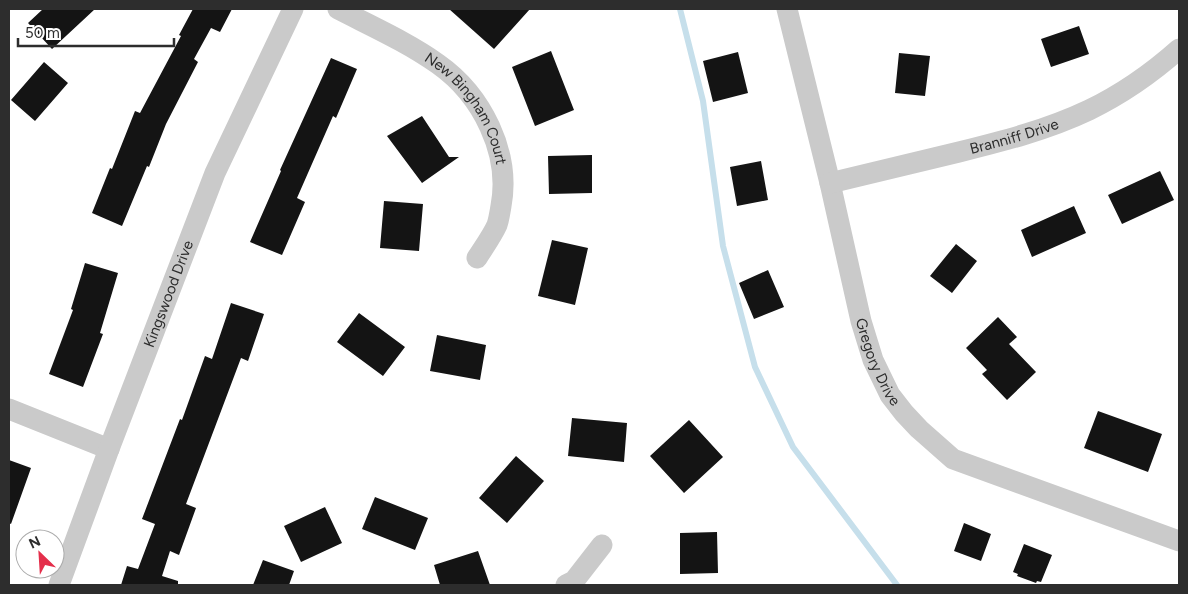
<svg xmlns="http://www.w3.org/2000/svg" width="1188" height="594" font-family="Figtree,sans-serif">
	<rect width="100%" height="100%" fill="#fff"/>
	<g fill="none" stroke-linecap="round" stroke-linejoin="round">
		<path stroke="#c6dfeb" stroke-width="6" d="M680,9L703,101L723,246L755,367L793,447L897,585"/>
	</g>
	<path fill="#141414" d="M43,9H95L52,49L28,23Z
		M193,9H232L220,32L211,28L194,59L198,62L166,124L149,167L147,166L122,226L92,213L110,168L112,169L135,111L140,113L181,36L179,35Z
		M449,9H530L494,49Z
		M1079,26L1089,54L1051,67L1041,39Z
		M551,51L574,110L535,126L512,67Z
		M738,52L748,93L713,102L703,61Z
		M899,53L930,56L925,96L895,93Z
		M331,58L357,69L336,118L333,116L297,198L305,202L282,255L250,242L281,171L280,170Z
		M44,62L68,83L35,121L11,100Z
		M422,116L449,157H459L422,183L387,136Z
		M592,155V193L549,194L548,156Z
		M761,161L768,200L737,206L730,167Z
		M1160,171L1174,200L1122,224L1108,195Z
		M384,201L423,204L419,251L380,248Z
		M1074,206L1086,233L1032,257L1021,230Z
		M552,240L588,248L575,305L538,296Z
		M956,244L977,261L952,293L930,276Z
		M85,263L118,273L100,333L103,334L83,387L49,374L73,310L71,309Z
		M768,270L784,307L754,319L739,283Z
		M231,303L264,314L248,361L241,358L186,504L196,508L179,555L170,551L162,576L178,581V585H121L127,566L138,569L155,524L142,519L180,419L182,420L205,356L212,359Z
		M359,313L405,347L383,376L337,342Z
		M998,317L1017,337L1009,344L1036,372L1007,400L982,374L987,370L966,348Z
		M437,335L486,345L480,380L430,371Z
		M1098,411L1162,434L1148,472L1084,448Z
		M572,418L627,423L624,462L568,456Z
		M689,420L723,457L684,493L650,456Z
		M516,456L544,481L507,523L479,498Z
		M9,460L31,468L11,524L9,523Z
		M375,497L428,518L415,550L362,529Z
		M325,507L342,543L301,562L284,526Z
		M964,523L991,534L981,561L954,551Z
		M717,532L718,573L680,574V533Z
		M1024,544L1052,555L1041,582L1037,581L1036,583L1017,576L1018,574L1013,572Z
		M478,551L490,585H440L434,565Z
		M263,560L294,571L289,585H253Z"/>
	<g fill="none" stroke-linecap="round" stroke-linejoin="round">
		<g stroke="#cacaca" stroke-width="21">
			<path id="s1" d="M338,9C371,26 407,42 438,64C482,95 511,153 501,206C500,212 499,219 497,225C492,236 484,247 477,258"/>
			<path id="s2" d="M787,9L830,183L861,321L873,360L890,395L904,413L919,429L953,459L1179,541"/>
			<path id="s3" d="M830,183C873,173 916,162 959,152C1003,141 1047,130 1089,110C1122,94 1152,73 1179,49"/>
			<path d="M9,409L109,449"/>
			<path id="s4" d="M59,585L109,449L215,173L293,9"/>
			<path d="M566,585L574,581L602,545"/>
		</g>
	</g>
	<g text-anchor="middle" stroke-width="5" stroke-linejoin="round" paint-order="stroke">
		<g font-size="15" fill="#2d2d2d" stroke="#fff">
			<text dy="5" stroke="none"><textPath href="#s1" startOffset="168">New Bingham Court</textPath></text>
			<text dy="5" stroke="none"><textPath href="#s3" startOffset="190">Branniff Drive</textPath></text>
			<text dy="5" stroke="none"><textPath href="#s4" startOffset="311">Kingswood Drive</textPath></text>
			<text dy="5" stroke="none"><textPath href="#s2" startOffset="365">Gregory Drive</textPath></text>
		</g>
	</g>
	<rect width="1188" height="594" fill="none" stroke="#2d2d2d" stroke-width="20"/>
	<g transform="translate(40 554) rotate(335)"><circle r="24" fill="#ffffff" stroke="#ababab"/>
	<path d="M0-4L9 19L0 12L-9 19Z" fill="#e42f4b"/>
	<text y="-8" font-size="14" font-weight="bold" text-anchor="middle" fill="#2d2d2d">N</text>
	</g>
	<path d="M18 38v8h156v-8" fill="none" stroke="#2d2d2d" stroke-width="2.5"/>
	<text x="25" y="38" font-size="15" fill="#2d2d2d" stroke="#ffffff" stroke-width="4" paint-order="stroke">50 m</text>
</svg>
